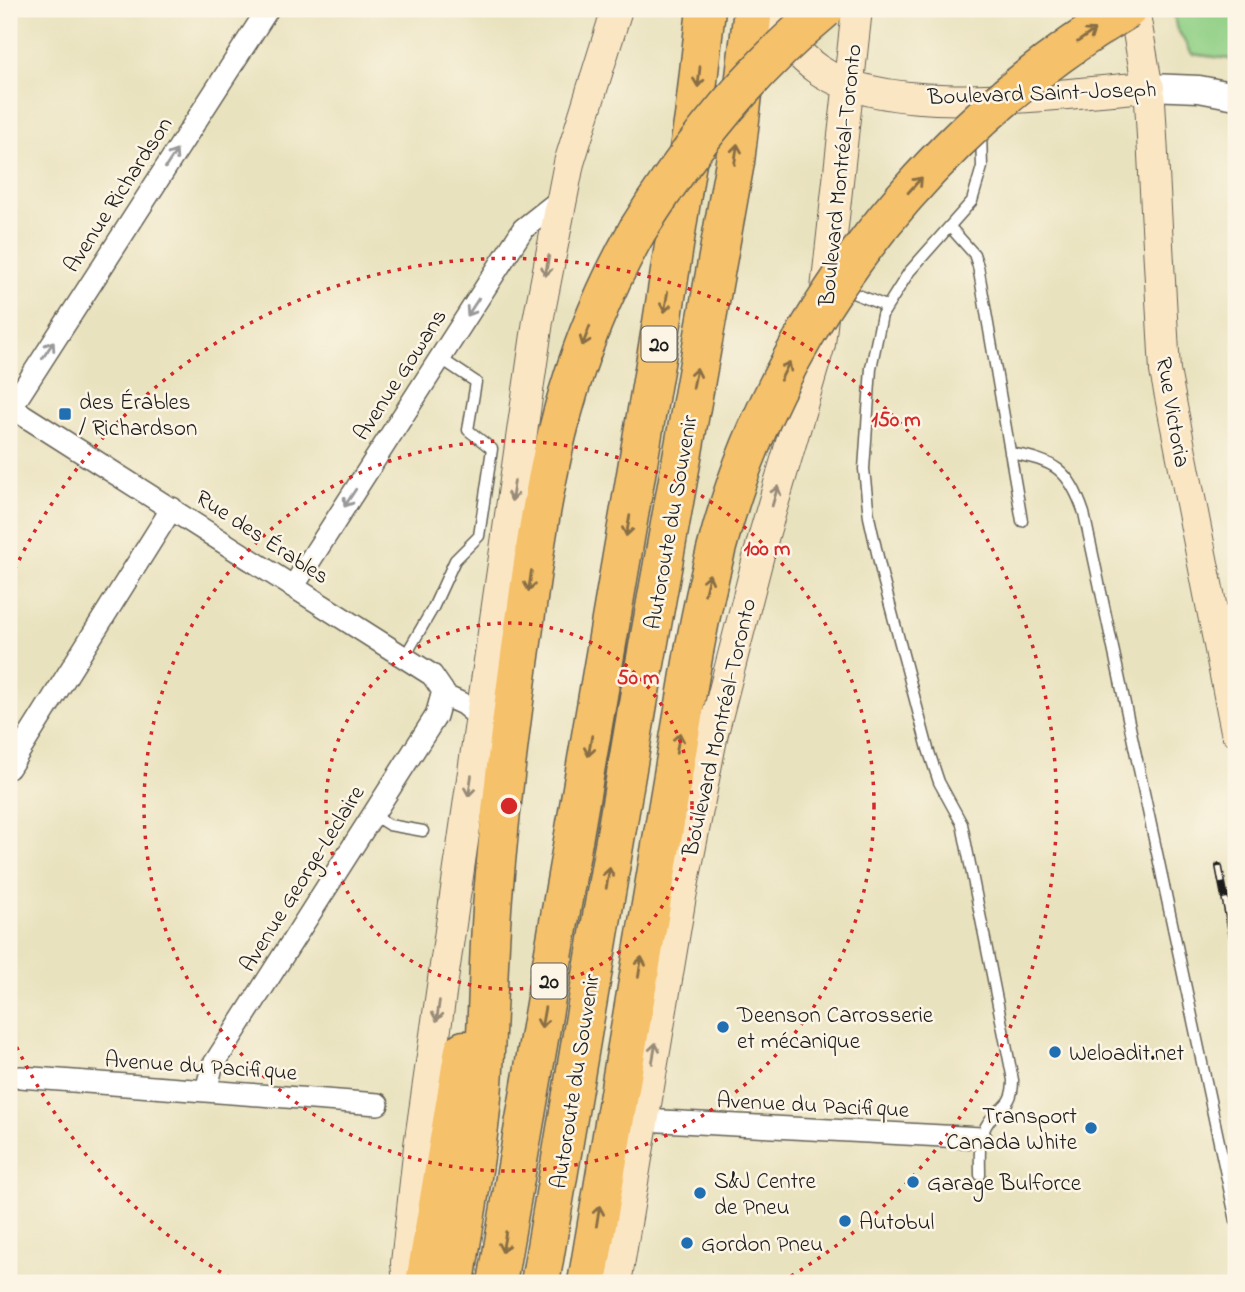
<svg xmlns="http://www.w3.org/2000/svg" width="1245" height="1292" font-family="'Indie Flower',sans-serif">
	<rect width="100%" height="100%" fill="#fcf5e5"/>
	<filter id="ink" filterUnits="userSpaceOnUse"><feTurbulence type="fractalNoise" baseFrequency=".0143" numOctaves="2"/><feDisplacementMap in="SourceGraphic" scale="14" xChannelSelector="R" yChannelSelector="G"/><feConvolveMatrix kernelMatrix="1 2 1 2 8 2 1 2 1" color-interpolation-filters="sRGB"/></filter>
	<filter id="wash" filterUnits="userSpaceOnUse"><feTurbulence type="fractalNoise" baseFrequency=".00686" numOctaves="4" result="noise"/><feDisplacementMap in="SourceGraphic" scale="28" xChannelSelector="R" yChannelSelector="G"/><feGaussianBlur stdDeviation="1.57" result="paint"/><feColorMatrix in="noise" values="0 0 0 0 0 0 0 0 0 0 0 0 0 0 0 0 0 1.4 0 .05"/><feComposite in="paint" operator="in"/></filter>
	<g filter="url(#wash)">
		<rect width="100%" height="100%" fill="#e9e2be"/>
		<path fill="#91d086" stroke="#567651" stroke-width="2" d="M1173,9H1236V60L1192,54L1176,27Z"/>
	</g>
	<g filter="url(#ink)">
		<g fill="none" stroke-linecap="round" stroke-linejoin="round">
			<g stroke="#646155" stroke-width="13">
				<path id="service" d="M950,227L974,254L978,266L1022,521
					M843,289L886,306
					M1010,453C1055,461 1069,469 1084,513L1236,1221
					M404,658L433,608L455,560L479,536L492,449L468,430L476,382L440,358
					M373,815L389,825L423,831
					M980,1175C980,1159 978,1140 986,1126C997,1105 1013,1110 1013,1080L962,824L939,782L928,749L882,575L869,517L864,469L871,368L882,315L909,272L972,201L982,167L981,132"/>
			</g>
			<g stroke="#646155" stroke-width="24">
				<path id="minor" d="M9,406L432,675L443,691L436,716L212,1067L206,1091
					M11,408L268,9
					M293,587L523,229L561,199
					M443,695L463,704L480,718
					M9,768L172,508
					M20,1077L378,1104
					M643,1120L981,1138"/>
			</g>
			<g stroke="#646155" stroke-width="29">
				<path id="tertiary" d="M1149,87L1199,89L1236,96"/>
			</g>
			<g stroke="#646155" stroke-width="32">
				<path id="secondary" d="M764,9C779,29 796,54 817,69C890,120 1061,93 1149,87
					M1134,9L1150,101L1165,371L1236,731
					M408,1283L406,1263L419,1146L538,321L569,163L617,9
					M616,1283L680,902L713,733L764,535L820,344L857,9"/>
			</g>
			<g stroke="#646155" stroke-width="41">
				<path id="motorway" d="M425,1283L464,1050
					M455,1283C463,1228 474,1173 480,1118C488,1044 487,970 493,896C501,799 513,703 527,606C546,465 566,357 637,231
					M497,1283L662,323L694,117L706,9
					M540,1283L641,686L735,162L753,9
					M587,1283L694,651"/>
			</g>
			<use href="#service" stroke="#fff" stroke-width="10"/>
			<use href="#minor" stroke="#fff" stroke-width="21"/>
			<use href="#tertiary" stroke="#fff" stroke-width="26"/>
			<use href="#secondary" stroke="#fbe6c4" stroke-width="30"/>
			<use href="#motorway" stroke="#f5c16b" stroke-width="38"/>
			<g stroke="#1c1c1c" stroke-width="8">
				<path id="rail" d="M1219,867L1236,954"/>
			</g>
			<use href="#rail" stroke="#fcf5e5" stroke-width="5" stroke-dasharray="16" stroke-linecap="butt"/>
			<g stroke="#646155" stroke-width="41" stroke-linecap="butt">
				<path id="motorway-bridge" d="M637,231C689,147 749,72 825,9
					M694,651C707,581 723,513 750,447C824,265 960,110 1128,9"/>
			</g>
			<use href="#motorway-bridge" stroke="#f5c16b" stroke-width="38"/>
		</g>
		<defs><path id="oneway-shaft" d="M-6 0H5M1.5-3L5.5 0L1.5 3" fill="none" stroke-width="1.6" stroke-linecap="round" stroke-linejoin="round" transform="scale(1.75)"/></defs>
		<g stroke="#886e44">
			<use href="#oneway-shaft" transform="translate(1086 36) rotate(-35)"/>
			<use href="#oneway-shaft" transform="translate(699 77) rotate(96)"/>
			<use href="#oneway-shaft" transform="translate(736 154) rotate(-82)"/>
			<use href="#oneway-shaft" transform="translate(915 185) rotate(-48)"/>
			<use href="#oneway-shaft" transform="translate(666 302) rotate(99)"/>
			<use href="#oneway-shaft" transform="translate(586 336) rotate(111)"/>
			<use href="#oneway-shaft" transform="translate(785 371) rotate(-63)"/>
			<use href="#oneway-shaft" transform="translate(695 378) rotate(-79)"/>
			<use href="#oneway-shaft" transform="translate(628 526) rotate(100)"/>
			<use href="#oneway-shaft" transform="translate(530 581) rotate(98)"/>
			<use href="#oneway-shaft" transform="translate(707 584) rotate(-77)"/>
			<use href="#oneway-shaft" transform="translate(678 743) rotate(-80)"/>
			<use href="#oneway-shaft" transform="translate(590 746) rotate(100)"/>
			<use href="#oneway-shaft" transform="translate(608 878) rotate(-80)"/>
			<use href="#oneway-shaft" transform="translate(640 967) rotate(-81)"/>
			<use href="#oneway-shaft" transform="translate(543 1018) rotate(100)"/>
			<use href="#oneway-shaft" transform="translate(598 1216) rotate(-81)"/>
			<use href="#oneway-shaft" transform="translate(504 1242) rotate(100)"/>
		</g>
		<g stroke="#999">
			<use href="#oneway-shaft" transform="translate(171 159) rotate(-57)"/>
			<use href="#oneway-shaft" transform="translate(473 307) rotate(123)"/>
			<use href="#oneway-shaft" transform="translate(48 350) rotate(-57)"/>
			<use href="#oneway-shaft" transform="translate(350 498) rotate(123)"/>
		</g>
		<g stroke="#978b78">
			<use href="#oneway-shaft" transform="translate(547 266) rotate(100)"/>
			<use href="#oneway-shaft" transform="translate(513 491) rotate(98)"/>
			<use href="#oneway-shaft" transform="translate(775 496) rotate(-74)"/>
			<use href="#oneway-shaft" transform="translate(470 786) rotate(98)"/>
			<use href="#oneway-shaft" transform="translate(438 1011) rotate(98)"/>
			<use href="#oneway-shaft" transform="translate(654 1053) rotate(-80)"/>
		</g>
	</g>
	<g fill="none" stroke="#d62828" stroke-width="3.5" stroke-dasharray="3.5 7">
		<circle cx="509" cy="806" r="183"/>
		<circle cx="509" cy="806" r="365"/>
		<path d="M239 1283A548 548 0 0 1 10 1033M10 579A548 548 0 1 1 779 1283"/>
	</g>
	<g fill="#1f6fb2" stroke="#fcf5e5" stroke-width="2.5">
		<rect x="58" y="407" width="14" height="14" rx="3.5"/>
		<circle cx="723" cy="1027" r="7"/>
		<circle cx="1055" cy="1052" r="7"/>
		<circle cx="1091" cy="1128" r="7"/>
		<circle cx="913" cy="1182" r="7"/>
		<circle cx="700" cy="1193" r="7"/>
		<circle cx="845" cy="1221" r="7"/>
		<circle cx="687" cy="1243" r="7"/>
	</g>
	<g text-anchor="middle" stroke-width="5" stroke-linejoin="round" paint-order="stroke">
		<g fill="#fcf5e5" stroke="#5f5d58" stroke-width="2">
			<rect x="641.5" y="326.5" width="35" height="35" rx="5"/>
			<rect x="531.5" y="963.5" width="35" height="35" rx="5"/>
		</g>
		<g font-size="21" font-weight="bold" fill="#1c1c1c">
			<text x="659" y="351">20</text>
			<text x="549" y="988">20</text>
		</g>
		<g font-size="23" fill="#1c1c1c" stroke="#fcf5e5">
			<text transform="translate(1042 92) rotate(-2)" y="8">Boulevard Saint-Joseph</text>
			<text transform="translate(839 175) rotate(-84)" y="8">Boulevard Montréal-Toronto</text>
			<text transform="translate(117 194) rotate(-57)" y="8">Avenue Richardson</text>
			<text transform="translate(399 374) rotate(-57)" y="8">Avenue Gowans</text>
			<text transform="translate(1174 412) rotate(80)" y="8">Rue Victoria</text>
			<text transform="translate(670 522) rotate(-80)" y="8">Autoroute du Souvenir</text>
			<text transform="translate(263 536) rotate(33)" y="8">Rue des Érables</text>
			<text transform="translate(718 727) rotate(-77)" y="8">Boulevard Montréal-Toronto</text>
			<text transform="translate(301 878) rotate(-58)" y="8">Avenue George-Leclaire</text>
			<text transform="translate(201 1065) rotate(4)" y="8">Avenue du Pacifique</text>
			<text transform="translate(574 1081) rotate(-81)" y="8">Autoroute du Souvenir</text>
			<text transform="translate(813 1104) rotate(3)" y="8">Avenue du Pacifique</text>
		</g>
		<g font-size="23" fill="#1c1c1c" stroke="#fcf5e5" text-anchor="start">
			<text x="79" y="409">des Érables<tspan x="79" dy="26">/ Richardson</tspan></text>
			<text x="737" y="1022">Deenson Carrosserie<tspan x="737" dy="26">et mécanique</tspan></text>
			<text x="1069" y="1060">Weloadit.net</text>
			<text x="1077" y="1123" text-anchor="end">Transport<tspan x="1077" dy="26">Canada White</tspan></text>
			<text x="714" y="1188">S&amp;J Centre<tspan x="714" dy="26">de Pneu</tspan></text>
			<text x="927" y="1190">Garage Bulforce</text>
			<text x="859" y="1229">Autobul</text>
			<text x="701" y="1251">Gordon Pneu</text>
		</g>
	</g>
	<circle cx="509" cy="806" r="10" fill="#d62828" stroke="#fcf5e5" stroke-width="3.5"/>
	<g font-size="21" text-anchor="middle" font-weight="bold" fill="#d62828" stroke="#fcf5e5" stroke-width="5" stroke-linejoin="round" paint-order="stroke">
		<text x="896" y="426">150 m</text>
		<text x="767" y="555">100 m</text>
		<text x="638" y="684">50 m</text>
	</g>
	<rect width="1245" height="1292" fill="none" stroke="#fcf5e5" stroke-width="35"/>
</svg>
